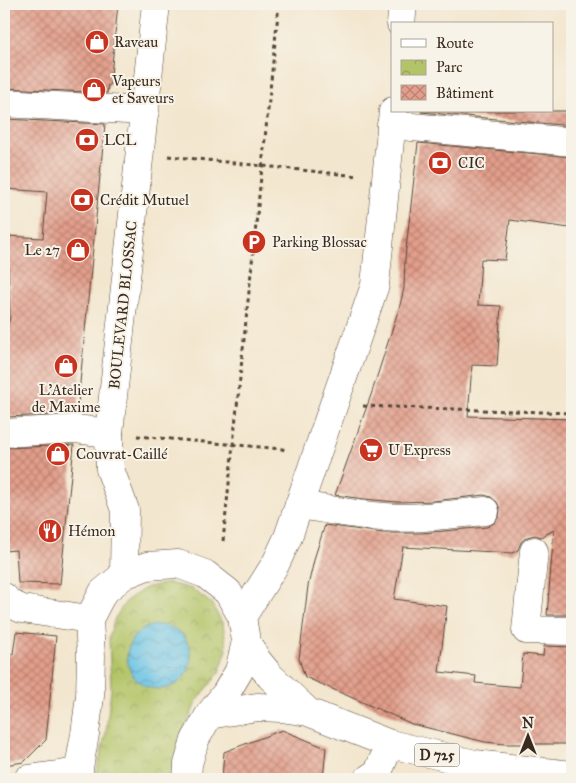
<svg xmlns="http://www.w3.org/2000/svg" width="576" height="783" font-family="'IM FELL Great Primer',serif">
	<defs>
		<pattern id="park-crowns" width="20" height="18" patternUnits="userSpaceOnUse" patternTransform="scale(1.25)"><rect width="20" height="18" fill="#b3c468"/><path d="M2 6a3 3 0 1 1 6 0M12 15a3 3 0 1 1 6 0" fill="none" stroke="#939f55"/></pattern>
		<pattern id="water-waves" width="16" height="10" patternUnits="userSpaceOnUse" patternTransform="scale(1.25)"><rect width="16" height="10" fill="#67c3e5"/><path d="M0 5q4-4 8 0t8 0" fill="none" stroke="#569fb9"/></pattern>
		<pattern id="building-cross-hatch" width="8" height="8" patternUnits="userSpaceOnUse" patternTransform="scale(1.25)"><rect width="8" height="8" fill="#e39e8b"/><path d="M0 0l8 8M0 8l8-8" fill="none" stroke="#b98171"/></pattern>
	</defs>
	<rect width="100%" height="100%" fill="#f7f3e8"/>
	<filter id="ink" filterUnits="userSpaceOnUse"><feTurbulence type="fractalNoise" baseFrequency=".02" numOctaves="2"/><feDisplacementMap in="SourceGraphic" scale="10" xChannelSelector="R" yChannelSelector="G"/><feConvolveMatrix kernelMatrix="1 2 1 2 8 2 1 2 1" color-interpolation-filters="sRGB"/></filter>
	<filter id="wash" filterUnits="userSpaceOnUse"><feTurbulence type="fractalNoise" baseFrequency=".0096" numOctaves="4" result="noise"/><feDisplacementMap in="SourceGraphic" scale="20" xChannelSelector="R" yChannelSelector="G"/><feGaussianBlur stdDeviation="1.12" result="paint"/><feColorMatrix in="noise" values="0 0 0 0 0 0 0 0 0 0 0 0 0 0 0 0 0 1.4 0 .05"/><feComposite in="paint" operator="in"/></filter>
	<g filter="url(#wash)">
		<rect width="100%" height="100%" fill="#f3e6ce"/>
		<path fill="url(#park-crowns)" stroke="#777743" d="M169,583L192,589L211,603L223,624L227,650L219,673L197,701L180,738L171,779H95L106,732L111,689L109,637L115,618L127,600L147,587Z"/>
		<path fill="url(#water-waves)" stroke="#517682" d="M127 657a32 32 0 1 1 64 0a32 32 0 1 1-64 0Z"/>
		<g id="blocks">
			<path fill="url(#building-cross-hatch)" d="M5,4H118L110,85H108L107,93L4,88Z
				M421,111H572V126L421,112Z
				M4,119L105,124L77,414L4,417V345L10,317L7,236L43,238L47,192L5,189Z
				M418,143L572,157L570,228L510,220L505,260L481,259L478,305L501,306L497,366L472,365L468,416L572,419V426L566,455H572V519L570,521H572V615H547L554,530L541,537L535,535L527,537L521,542L518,550L513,553L403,547L394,599L447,606L439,672L476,676L475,683L520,687L523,654L543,656L544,646L572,647V744H505L485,742L412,724L305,677L299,659L308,586L315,556L325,525L383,533H422L487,527L494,523L499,517L500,509L497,502L491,497L484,495L433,501L397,502L364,499L335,495L371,395L400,305L404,288L405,258Z
				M74,445L60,584L18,583L16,550L4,551V448Z
				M16,632L56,636L46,740L24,762L4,765V653L13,654Z
				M282,730L326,748L323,779H222L224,752Z"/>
		</g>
	</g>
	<g filter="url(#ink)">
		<use href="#blocks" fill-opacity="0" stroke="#574638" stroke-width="1"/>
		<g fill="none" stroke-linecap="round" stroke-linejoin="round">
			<g stroke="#574638" stroke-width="29">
				<path id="minor" d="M4,103L145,111
					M391,125L572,142
					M4,433L75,429L109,433
					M299,505C327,509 355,515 384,517C417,520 451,514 485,511
					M534,551L526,630L572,631
					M4,597L9,603L22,609L89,619
					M28,779L79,772
					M368,779L378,772L390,744"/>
			</g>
			<g stroke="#574638" stroke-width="29">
				<path id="major" d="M401,24L403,4
					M124,575L125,510L110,469L109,433L156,4
					M242,617L276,563L288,537L375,285L393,111
					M246,641L257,660L270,676L308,712
					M209,715L257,707L281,708L308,712L390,744L475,764L572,775
					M77,779L85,734L90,696L91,656L89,619L103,592L124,575L147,566L178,564L205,574L228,592L242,617L246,641L239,671L226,693L209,715L195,740L188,764L187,779"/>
			</g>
			<path stroke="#574638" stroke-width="3" stroke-dasharray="4 4" stroke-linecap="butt" d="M168,156L358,176
				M363,406L572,413
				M137,436L282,449L288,451
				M223,541L279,4"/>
			<use href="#minor" stroke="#fff" stroke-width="28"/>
			<use href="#major" stroke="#fff" stroke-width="28"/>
		</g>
	</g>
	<defs>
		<g id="shop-disc" transform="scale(1.25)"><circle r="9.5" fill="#c8321e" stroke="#f7f3e8"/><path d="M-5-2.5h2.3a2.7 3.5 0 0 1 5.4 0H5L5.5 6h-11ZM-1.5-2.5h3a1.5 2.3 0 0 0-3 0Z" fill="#fff"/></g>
		<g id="bank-disc" transform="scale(1.25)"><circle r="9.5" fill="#c8321e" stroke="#f7f3e8"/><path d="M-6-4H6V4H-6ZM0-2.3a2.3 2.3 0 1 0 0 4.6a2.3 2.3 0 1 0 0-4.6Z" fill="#fff"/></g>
		<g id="parking-disc" transform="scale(1.25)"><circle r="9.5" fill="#c8321e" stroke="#f7f3e8"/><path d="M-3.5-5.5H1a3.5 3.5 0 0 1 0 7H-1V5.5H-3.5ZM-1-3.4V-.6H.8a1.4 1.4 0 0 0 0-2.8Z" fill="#fff"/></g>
		<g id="supermarket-disc" transform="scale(1.25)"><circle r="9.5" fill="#c8321e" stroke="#f7f3e8"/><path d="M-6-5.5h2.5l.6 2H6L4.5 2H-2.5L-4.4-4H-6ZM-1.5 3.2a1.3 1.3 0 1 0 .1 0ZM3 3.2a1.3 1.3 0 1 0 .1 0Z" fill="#fff"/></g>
		<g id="restaurant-disc" transform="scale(1.25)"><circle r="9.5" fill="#c8321e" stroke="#f7f3e8"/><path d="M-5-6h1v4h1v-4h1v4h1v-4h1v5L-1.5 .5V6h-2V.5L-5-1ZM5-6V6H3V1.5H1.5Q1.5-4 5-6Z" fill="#fff"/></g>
	</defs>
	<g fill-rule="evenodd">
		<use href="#shop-disc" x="97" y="42"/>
		<use href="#shop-disc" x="94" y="90"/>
		<use href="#bank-disc" x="87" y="140"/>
		<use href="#bank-disc" x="440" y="163"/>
		<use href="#bank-disc" x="82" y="200"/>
		<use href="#parking-disc" x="254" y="242"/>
		<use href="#shop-disc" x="78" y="250"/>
		<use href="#shop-disc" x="66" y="366"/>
		<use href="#supermarket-disc" x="371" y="450"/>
		<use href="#shop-disc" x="58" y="454"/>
		<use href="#restaurant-disc" x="50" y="531"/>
	</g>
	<g text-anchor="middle" stroke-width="4" stroke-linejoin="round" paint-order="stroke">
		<rect fill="#f7f3e8" stroke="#73665b" stroke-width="1" x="414.5" y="743.5" width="45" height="23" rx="4"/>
		<g font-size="14" font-weight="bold" fill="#3b2a1e">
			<text x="437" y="760">D 725</text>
		</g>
		<g font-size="15" fill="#3b2a1e" stroke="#f7f3e8" text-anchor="start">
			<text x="114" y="47">Raveau</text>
			<text x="112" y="86">Vapeurs<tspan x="112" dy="17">et Saveurs</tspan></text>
			<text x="104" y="145">LCL</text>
			<text x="458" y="168">CIC</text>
			<text x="100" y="205">Crédit Mutuel</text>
			<text x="272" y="247">Parking Blossac</text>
			<text x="60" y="255" text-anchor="end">Le 27</text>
			<text x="66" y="395" text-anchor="middle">L'Atelier<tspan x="66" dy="17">de Maxime</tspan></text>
			<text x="388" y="455">U Express</text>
			<text x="76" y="459">Couvrat-Caillé</text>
			<text x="68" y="536">Hémon</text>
		</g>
		<g font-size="15" fill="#3b2a1e" stroke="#f7f3e8">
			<text transform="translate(123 305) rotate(-84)" y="5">BOULEVARD BLOSSAC</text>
		</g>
	</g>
	<rect width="576" height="783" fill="none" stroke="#f7f3e8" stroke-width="20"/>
	<rect x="391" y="22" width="162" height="90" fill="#f7f3e8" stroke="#aca397"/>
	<rect x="401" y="39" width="25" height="8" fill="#ffffff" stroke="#aca397"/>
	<text x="436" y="48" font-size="15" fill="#3b2a1e">Route</text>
	<rect x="401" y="60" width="25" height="15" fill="url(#park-crowns)" stroke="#aca397"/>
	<text x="436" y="72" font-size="15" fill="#3b2a1e">Parc</text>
	<rect x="401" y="85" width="25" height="15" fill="url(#building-cross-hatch)" stroke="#aca397"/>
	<text x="436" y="98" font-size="15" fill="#3b2a1e">Bâtiment</text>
	<g transform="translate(528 736)" stroke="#f7f3e8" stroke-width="4" paint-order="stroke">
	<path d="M0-4L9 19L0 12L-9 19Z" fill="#3b2a1e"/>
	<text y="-8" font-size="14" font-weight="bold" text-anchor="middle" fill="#3b2a1e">N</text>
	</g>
</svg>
